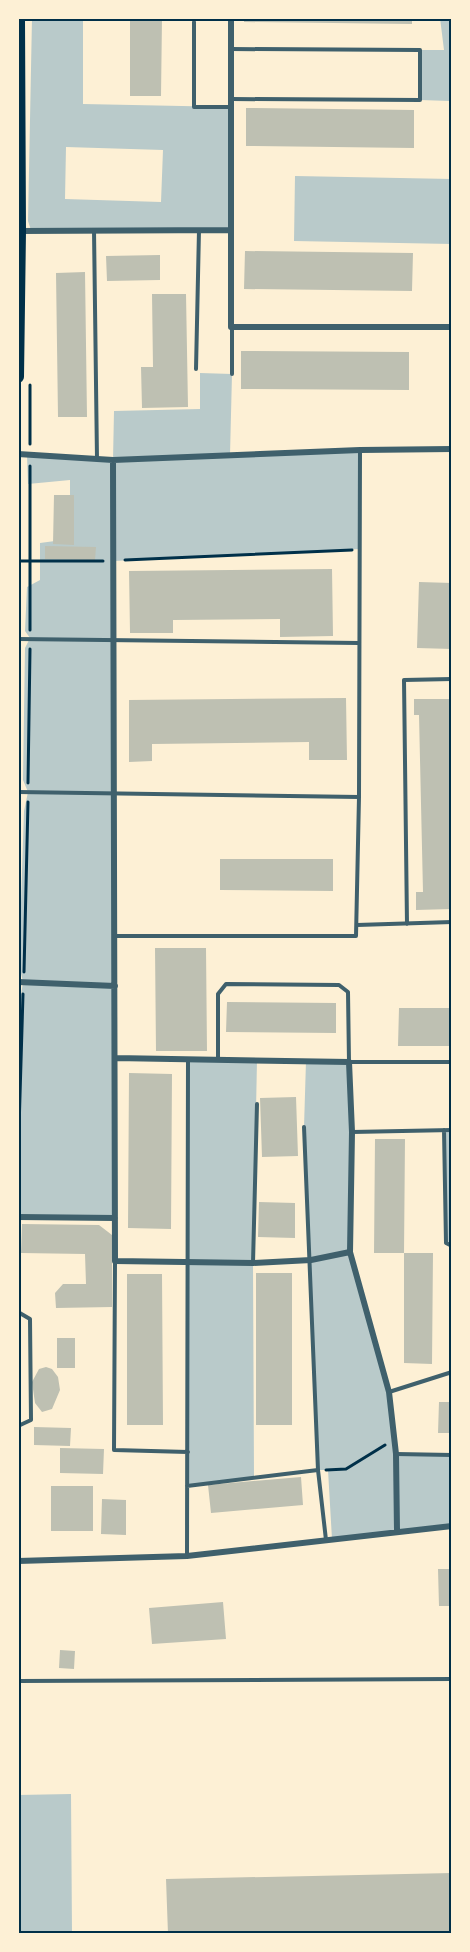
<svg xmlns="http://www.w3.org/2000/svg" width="470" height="1952" font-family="Overpass,sans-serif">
	<rect width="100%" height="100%" fill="#fdf0d5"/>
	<path fill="#b9caca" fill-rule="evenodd" d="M32,18H83V104L231,107V230H31L28,221ZM66,147L163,150L161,202L65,199Z
		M440,18H452V114L450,101L420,100V50H444Z
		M295,176L452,179V244L294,241Z
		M200,373L232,374L230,455L360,450V549L114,561L115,1218L18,1217V1090L20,1002L23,982L19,964L24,811L28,792L23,780L25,648L30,638L25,631L27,587L40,580V543L70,539V480L28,484L27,455L113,460L114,411L200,409Z
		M188,1058L257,1060L253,1263L254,1477L186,1486Z
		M306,1061L349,1062L350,1252L389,1392L396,1453L452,1455V1526L332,1539L328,1470H318L304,1127Z
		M444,1130H452V1246L446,1243Z
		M71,1794L72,1934H18V1795Z"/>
	<path fill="#bec0b2" d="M130,18H162L161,96H130Z
		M244,18H412V24L244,22Z
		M246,108L414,110V148L246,146Z
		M245,251L413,253L412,291L244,289Z
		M160,255V280L107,281L106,256Z
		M85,272L87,417H58L56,273Z
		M152,294H186L188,407L142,408L141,367H153Z
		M241,351L409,352V390L241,389Z
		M54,495H74V545L53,544Z
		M45,546L96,547L95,560L45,559Z
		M332,569L333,636L280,637V619L173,620V633H130L129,571Z
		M419,582L452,583V649L417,648Z
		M346,698L347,760H309V742L152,744V761L129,762V700Z
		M414,699H452V716H450L452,909L416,910V892H423L419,715H414Z
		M220,859H333V891L220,890Z
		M155,948H206L207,1051H156Z
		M227,1002L336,1003V1033L226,1032Z
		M399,1008H452V1046H398Z
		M129,1073L172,1074L171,1229L128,1228Z
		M296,1097L298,1156L262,1157L260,1098Z
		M375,1139H405L404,1253H374Z
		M259,1202L295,1203V1238L258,1237Z
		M22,1224L99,1225L112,1235V1307L56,1308L55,1293L63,1284H86L85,1254L21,1253Z
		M404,1253H433L432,1364L404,1363Z
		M256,1273H292V1425H256Z
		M127,1274H162L163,1425H127Z
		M57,1338H75V1368H57Z
		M46,1367L52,1369L58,1377L60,1390L52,1409L42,1412L35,1403L32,1382L39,1369Z
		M439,1402H452V1433H438Z
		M34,1427L71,1428L70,1446L34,1445Z
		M60,1448L104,1449L103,1474L60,1473Z
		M301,1477L303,1505L211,1513L208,1485Z
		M51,1486H93V1531H51Z
		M102,1499L126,1500V1535L101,1534Z
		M438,1569H452V1606H439Z
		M223,1602L226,1639L152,1644L149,1608Z
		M60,1650L75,1651L74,1669L59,1668Z
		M452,1873V1934H168L166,1879Z"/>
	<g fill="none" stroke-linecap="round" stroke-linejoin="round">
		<path stroke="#003049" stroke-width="3" d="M30,444V385
			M30,466V630
			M125,560L352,550
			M18,561H103
			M28,783L30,649
			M24,972L28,802
			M18,1163L23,994
			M326,1470L346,1469L385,1445"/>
		<path stroke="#3f606c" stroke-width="4" d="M194,22V107H230
			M231,49L420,50V100L232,99
			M94,230L97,459
			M232,328V374
			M196,369L199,230
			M18,639L359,643
			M18,792L359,797L360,450
			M407,924L404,680L452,679
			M357,925L452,922
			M115,936H356L359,797
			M218,1059V994L226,984L339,985L348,992L349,1062H452
			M444,1130L446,1243L452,1246
			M352,1132L452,1130
			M115,1261L114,1450L188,1452
			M253,1263L257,1104
			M18,1312L30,1319L31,1420L18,1426
			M389,1392L452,1372
			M396,1454L452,1455
			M318,1470L326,1540
			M187,1486L318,1470L304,1127
			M187,1555L188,1059
			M18,1681L452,1679"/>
		<path stroke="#3f606c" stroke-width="6" d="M231,19V327H452
			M20,231L231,230
			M18,454L113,460L360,450L452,449
			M113,460L115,1261L253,1263L311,1260L350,1252
			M18,982L115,986
			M115,1058L349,1062L352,1132L350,1252L389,1392L396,1454L397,1531
			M18,1217L115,1218
			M18,1561L187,1556L452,1526"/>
		<path stroke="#003049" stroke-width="12" d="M18,377L20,231L19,18"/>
	</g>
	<rect width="470" height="1952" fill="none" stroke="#fdf0d5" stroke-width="39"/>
	<rect x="20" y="20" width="430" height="1912" fill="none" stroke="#003049" stroke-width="2"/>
</svg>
